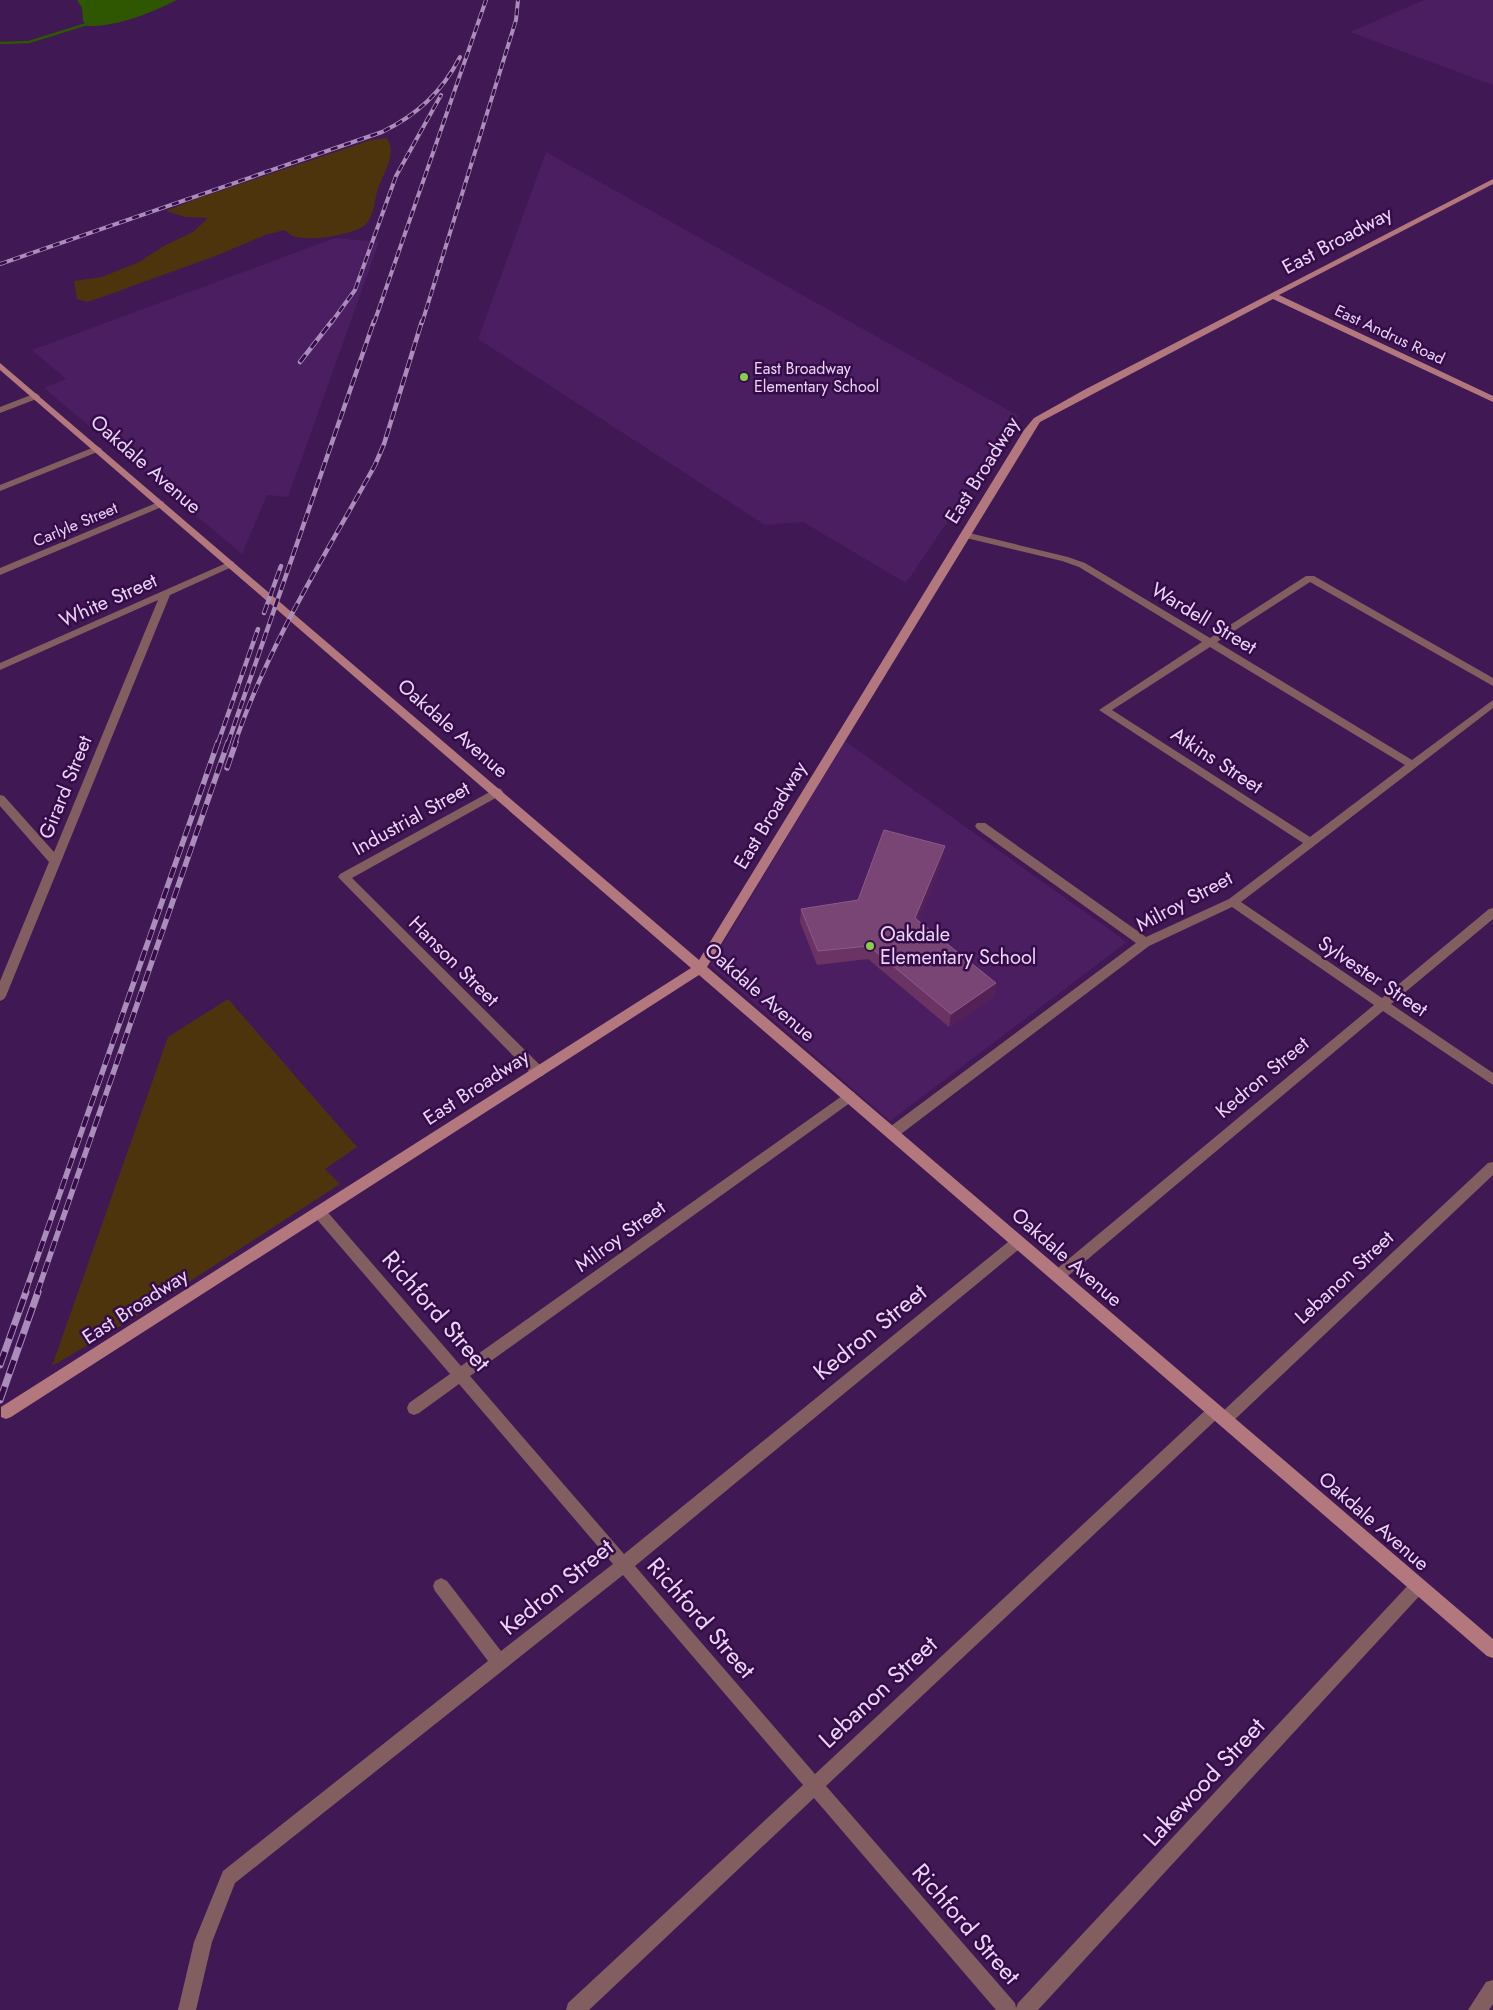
<svg xmlns="http://www.w3.org/2000/svg" width="1493" height="2010" font-family="Jost,sans-serif">
	<rect width="100%" height="100%" fill="#401853"/>
	<path fill="#4a1e60" d="M1424,0H1493V85L1350,32Z
		M546,152L1019,416L906,583L803,522L765,525L478,339Z
		M335,238L379,242L288,497L267,495L242,554L44,388L66,379L32,350Z
		M845,741L1127,942L890,1121L710,965Z"/>
	<path fill="#4e340d" d="M387,138C398,156 382,174 377,192C374,204 374,215 366,224C355,235 305,243 291,235C289,234 287,232 285,230L265,235L218,255L105,296L87,302L77,299L74,281L102,277L139,262L164,246L193,232L208,218L185,217L166,211L199,198L371,140Z
		M228,999L357,1147L325,1169L340,1184L124,1324L52,1366L168,1037Z"/>
	<path fill="#2f5600" d="M77,0H177C151,13 117,27 87,26L83,21L82,8Z"/>
	<g fill="none" stroke-linecap="round" stroke-linejoin="round">
		<path stroke="#2f5600" stroke-width="2.5" d="M0,43L29,42L90,23"/>
		<path fill="#835e61" fill-rule="evenodd" d="M36,393L40,396L39,398L0,413V407Z
			M97,446L102,449L100,451L0,491V485Z
			M161,501L164,502V506L0,575V568Z
			M965,532L1068,557L1085,563L1210,638L1306,576H1314L1493,678V686L1310,582L1217,642L1412,760L1493,700V708L1241,902L1382,998L1489,909L1493,908V919L1391,1004L1493,1073V1085L1383,1011L1063,1280L1058,1282L1053,1280L1051,1276L1053,1272L1374,1005L1232,907L1149,946L897,1137L892,1138L887,1137L885,1133L887,1129L1136,943L977,829L975,826L977,823H985L1146,937L1229,899L1303,843L1099,710L1202,642L1079,567L1062,561L962,537L960,535ZM1210,647L1405,765L1310,837L1112,710Z
			M231,561L234,562V566L170,595L6,996L4,999L0,1001V981L49,862L0,806V795L4,796L54,852L158,600L0,670V663Z
			M497,788L501,789L503,792L501,795L352,878L543,1068L544,1072L543,1076H533L338,877L340,874Z
			M849,1091L854,1092L856,1096L854,1100L470,1376L624,1554L1013,1238L1018,1236L1023,1238L1025,1242L1023,1246L635,1566L815,1774L1210,1406L1215,1404L1220,1406L1222,1412L1488,1163L1493,1162V1175L1230,1424L1225,1426L1220,1424L1218,1418L826,1786L1015,2003L1016,2008L1018,2003L1412,1581L1418,1578L1424,1581L1426,1586L1424,1591L1038,2010H996L814,1798L589,2010H566L568,2003L803,1785L623,1575L235,1883L212,1942L196,2010H178L194,1942L223,1871L488,1661L435,1591L433,1586L435,1581L441,1578L447,1581L501,1651L613,1564L459,1384L419,1413L414,1415L409,1413L407,1408L409,1403L450,1374L314,1216L312,1212L314,1208L319,1206L324,1208L461,1366Z
			M1493,1980V2004L1489,2010H1468L1486,1982Z"/>
		<path fill="#b2787e" fill-rule="evenodd" d="M1493,179V184L1279,295L1493,396V402L1273,299L1040,422L707,967L1493,1639V1658L1487,1656L699,975L11,1417L6,1419L1,1417V1407L691,968L0,370V363L699,960L1024,430L1034,418L1084,390Z"/>
		<g stroke="#aa8dba" stroke-width="4">
			<path id="rail-far3" d="M0,264L382,132C417,115 442,92 460,57
				M331,323L355,290L396,176L441,95
				M374,323L486,0
				M422,323L516,20L518,0"/>
		</g>
		<g stroke="#aa8dba" stroke-width="4.5">
			<path id="rail-far2" d="M300,362L332,321
				M264,613L281,566
				M218,743L258,629
				M228,743L374,321
				M235,743C268,645 325,556 375,465L384,444L422,321"/>
		</g>
		<g stroke="#aa8dba" stroke-width="5.5">
			<path id="rail-far1" d="M227,768L236,742
				M25,1293L218,742
				M37,1293L228,742"/>
		</g>
		<g stroke="#aa8dba" stroke-width="7">
			<path id="rail" d="M0,1365L26,1292
				M0,1400L38,1292"/>
		</g>
		<use href="#rail-far3" stroke="#350c48" stroke-width="2.5" stroke-dasharray="7" stroke-linecap="butt"/>
		<use href="#rail-far2" stroke="#350c48" stroke-width="3" stroke-dasharray="9" stroke-linecap="butt"/>
		<use href="#rail-far1" stroke="#350c48" stroke-width="4" stroke-dasharray="11" stroke-linecap="butt"/>
		<use href="#rail" stroke="#350c48" stroke-width="5" stroke-dasharray="14" stroke-linecap="butt"/>
	</g>
	<path fill="#6b3364" d="M943,859L918,921L996,983L994,997L949,1027L868,959L817,965L800,922L801,909L858,900Z"/>
	<path fill="#542157" d="M945,846L943,859L914,932L915,918Z
		M996,983L994,997L949,1027L951,1014Z"/>
	<path fill="#784574" stroke="#8a5b89" d="M884,830L945,846L915,918L996,983L951,1014L869,946L818,951L801,909L858,900Z"/>
	<g fill="#88cf49" stroke="#350c48" stroke-width="2">
		<circle cx="744" cy="377" r="5"/>
		<circle cx="870" cy="946" r="5"/>
	</g>
	<g text-anchor="middle" stroke-width="5" stroke-linejoin="round" paint-order="stroke">
		<g font-size="16" fill="#ebd5f9" stroke="#350c48">
			<text transform="translate(1390 334) rotate(25)" y="6">East Andrus Road</text>
			<text transform="translate(75 524) rotate(-23)" y="6">Carlyle Street</text>
		</g>
		<g font-size="16" fill="#ebd5f9" stroke="#350c48" text-anchor="start">
			<text x="754" y="374">East Broadway<tspan x="754" dy="18">Elementary School</tspan></text>
		</g>
		<g font-size="20" fill="#ebd5f9" stroke="#350c48">
			<text transform="translate(1337 240) rotate(-28)" y="7">East Broadway</text>
			<text transform="translate(146 464) rotate(41)" y="7">Oakdale Avenue</text>
			<text transform="translate(982 470) rotate(-58)" y="7">East Broadway</text>
			<text transform="translate(108 600) rotate(-24)" y="7">White Street</text>
			<text transform="translate(1204 618) rotate(31)" y="7">Wardell Street</text>
			<text transform="translate(453 728) rotate(41)" y="7">Oakdale Avenue</text>
			<text transform="translate(1217 760) rotate(33)" y="7">Atkins Street</text>
			<text transform="translate(65 787) rotate(-68)" y="7">Girard Street</text>
			<text transform="translate(770 815) rotate(-59)" y="7">East Broadway</text>
			<text transform="translate(411 818) rotate(-29)" y="7">Industrial Street</text>
			<text transform="translate(1184 901) rotate(-28)" y="7">Milroy Street</text>
			<text transform="translate(454 961) rotate(45)" y="7">Hanson Street</text>
			<text transform="translate(1373 976) rotate(34)" y="7">Sylvester Street</text>
			<text transform="translate(760 992) rotate(41)" y="7">Oakdale Avenue</text>
			<text transform="translate(1262 1077) rotate(-40)" y="7">Kedron Street</text>
			<text transform="translate(476 1087) rotate(-33)" y="7">East Broadway</text>
			<text transform="translate(620 1236) rotate(-36)" y="7">Milroy Street</text>
			<text transform="translate(1067 1257) rotate(41)" y="7">Oakdale Avenue</text>
			<text transform="translate(1344 1277) rotate(-43)" y="7">Lebanon Street</text>
			<text transform="translate(135 1306) rotate(-33)" y="7">East Broadway</text>
			<text transform="translate(1374 1521) rotate(41)" y="7">Oakdale Avenue</text>
		</g>
		<g font-size="20" fill="#ebd5f9" stroke="#350c48" text-anchor="start">
			<text x="880" y="941">Oakdale<tspan x="880" dy="23">Elementary School</tspan></text>
		</g>
		<g font-size="24" fill="#ebd5f9" stroke="#350c48">
			<text transform="translate(436 1311) rotate(49)" y="8">Richford Street</text>
			<text transform="translate(870 1332) rotate(-39)" y="8">Kedron Street</text>
			<text transform="translate(557 1587) rotate(-39)" y="8">Kedron Street</text>
			<text transform="translate(701 1618) rotate(49)" y="8">Richford Street</text>
			<text transform="translate(878 1692) rotate(-43)" y="8">Lebanon Street</text>
			<text transform="translate(1204 1782) rotate(-47)" y="8">Lakewood Street</text>
			<text transform="translate(966 1924) rotate(49)" y="8">Richford Street</text>
		</g>
	</g>
</svg>
